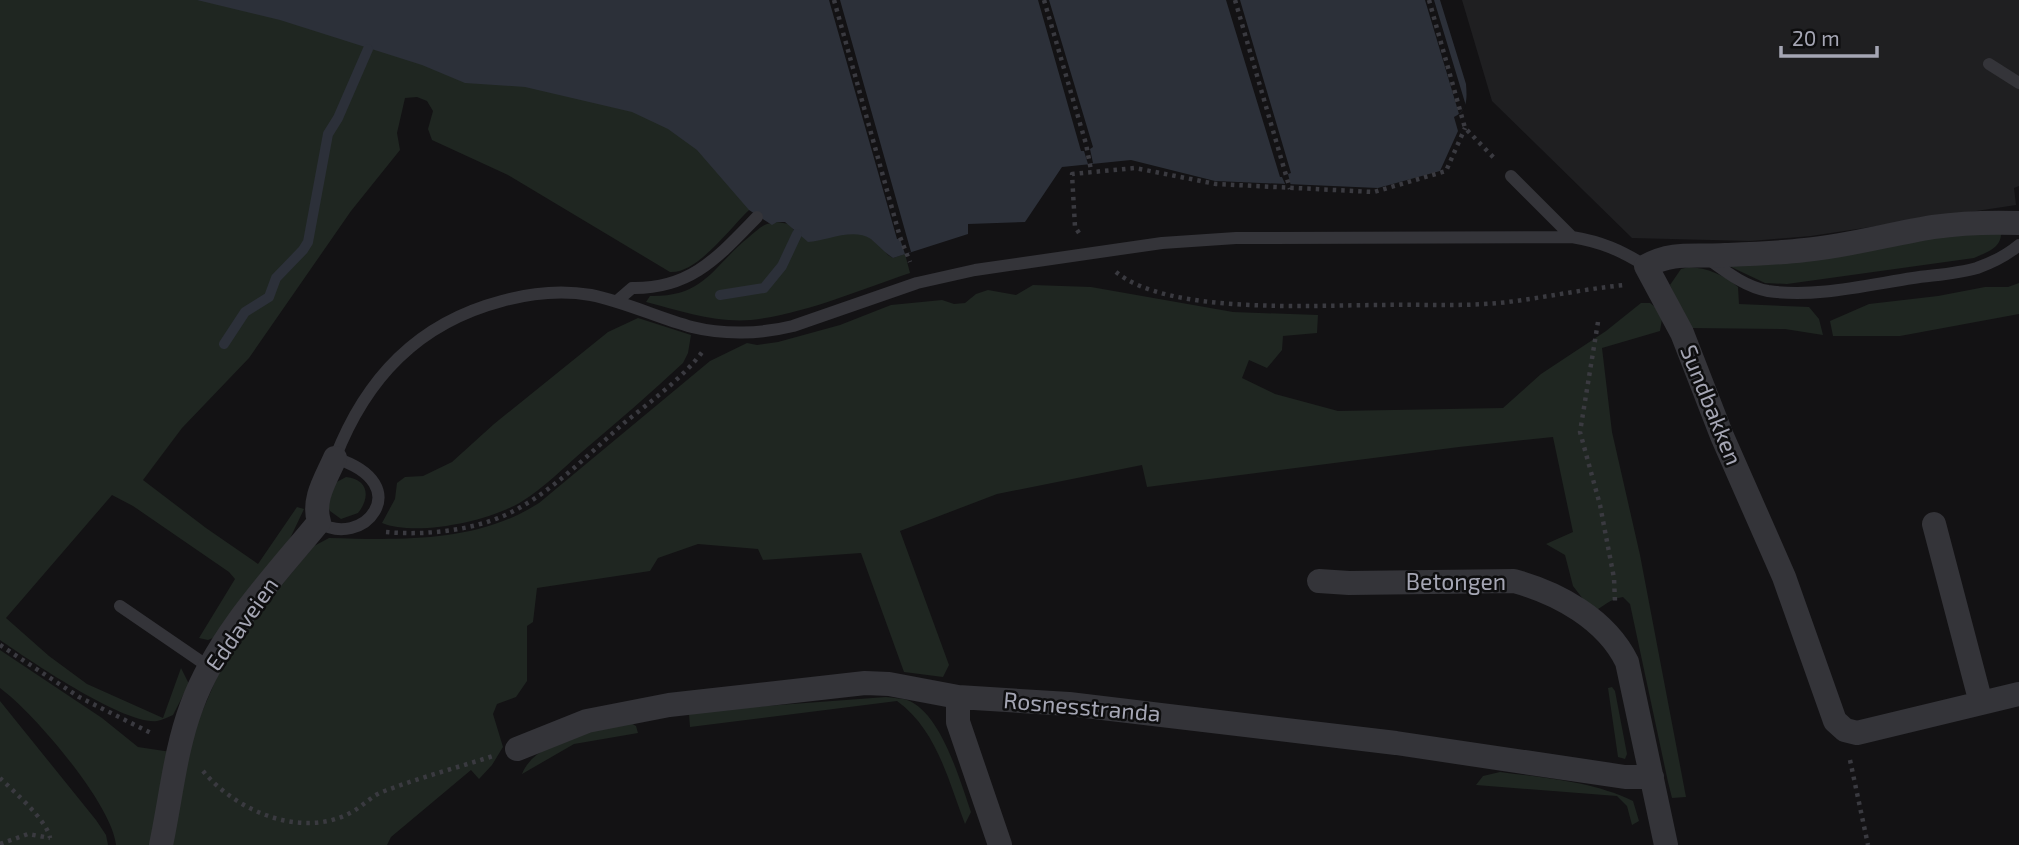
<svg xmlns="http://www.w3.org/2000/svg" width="2019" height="845" font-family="'Exo 2',sans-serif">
	<rect width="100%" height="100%" fill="#131214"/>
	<path fill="#1f1f21" d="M1462,0H2019V186L2014,188L2016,205L1811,236L1751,241L1632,238L1492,101Z"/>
	<path fill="#1f2621" d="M0,0H731L767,199C761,203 753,206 748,211C730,228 697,274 670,272L508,175L432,140L428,129L433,111L427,101L417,97L405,98L397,133L400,150L351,211L249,358L182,428L143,480L206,528L258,564L297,507L304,509L286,547L220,635L208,640L199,638L235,579L229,572L133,506L112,495L6,618L49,656L87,684L163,718L181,668L189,684L173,715C168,717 162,720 157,721C124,725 29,660 0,640Z
		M777,222L789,224L797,234L862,224L888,255L893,258L905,254L910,273C859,290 805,314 751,320C716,323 680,311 646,302L650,296C705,297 712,267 749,237C754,233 761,226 767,224C770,223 774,223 777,222Z
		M1962,232H2001C2002,248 1987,252 1974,258L1787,284L1765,283L1727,265Z
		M1689,267C1707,268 1725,275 1738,287L1739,304L1809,307L1819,319L1823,335L1785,329L1690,328L1670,285L1681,269Z
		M2019,283V314L1900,336H1833L1830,321L1869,304L1938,296L1985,287H2008Z
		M1033,285L1091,287L1233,312L1318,315L1317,333L1283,336L1282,350L1267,368L1249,360L1242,378L1275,394L1338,411L1503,408L1541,374L1606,331L1641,303H1650L1659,310L1662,319L1660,331L1602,348L1612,432L1640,555L1686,797L1672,798L1668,782L1630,604L1623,597C1610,599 1604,606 1593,612L1573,586L1565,555L1546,544L1573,532L1553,437L1459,447L1147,487L1142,465L997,494L900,531L949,665L943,677L904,672L861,553L763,560L758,549L698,544L658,558L650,571L537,588L533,622L527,626V681L516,697L497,704L493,714L503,747L492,765L479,779L471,770L391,837L387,845H169L186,749L230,647L314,546L329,538C401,540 477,543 539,503L710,361L747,343L757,345L778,342L840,325L891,305L942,300L954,304L965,303L976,294L988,290L1016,295Z
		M638,318L691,335L688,353L683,363C651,393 617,422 583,451C563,468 544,488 521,502C490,521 416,537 382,523L395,499L397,483L405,477L423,476L452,462L494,424L608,332Z
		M346,477C368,479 371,497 358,513L341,519L330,511L327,505L333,484Z
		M0,650L102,718L138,747L171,752L152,845H116C112,804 34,713 0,688Z
		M1612,687L1615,691L1627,754L1625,759L1618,757L1608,688Z
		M886,697C892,698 901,698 907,700C941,712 960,781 971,812L965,824C948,780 937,730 897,701L690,727L689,714L712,710Z
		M0,701L96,820L106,835L108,845H0Z
		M629,722L636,726L638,733L574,744L522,774C535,740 596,731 629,722Z
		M1500,772C1545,778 1592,781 1633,801L1639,821L1632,825L1627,806L1617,796L1476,785L1483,776Z"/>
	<path fill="#2c3039" d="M197,0H1440L1466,84C1467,98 1468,110 1454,117L1458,131L1440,171L1378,188L1215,181L1131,160L1062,167L1025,222L968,224V234L893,258C885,253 878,245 871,239C853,227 826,241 808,242L785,222H777L772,225L749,210L697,150L668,129L632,112L525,87L465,83L422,65L280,20Z"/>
	<path fill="#131214" d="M829,0H840L911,252L905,254L900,239H897Z
		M1038,0H1049L1093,147L1090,149L1093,163L1088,164L1084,151H1081Z
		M1226,0H1240L1291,173L1288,174L1291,186H1286L1282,177H1280Z
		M1425,0H1434L1466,106L1459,114Z"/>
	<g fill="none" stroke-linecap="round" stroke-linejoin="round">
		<path stroke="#2c3039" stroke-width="10" d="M720,295L764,288L782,266L797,234
			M224,344L245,312L269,297L276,278L303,250L308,242L328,134L338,118L368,49"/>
		<path stroke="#3a3a40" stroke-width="4.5" stroke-dasharray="3.5 5" stroke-linecap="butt" d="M834,0L900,237L910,262
			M1044,0L1086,144L1091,170
			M1235,0L1290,189
			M1429,0L1465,128L1496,160
			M1079,233L1075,227L1072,174L1135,168L1216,184L1374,192L1446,171L1465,128
			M1116,272C1168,315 1313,305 1381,305C1423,304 1466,307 1508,302C1547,297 1585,289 1624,285
			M1598,322L1580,432L1600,505L1614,578L1615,602
			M386,532C429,536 482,530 521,507C559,485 591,452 624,423C650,402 684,377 703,351
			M0,645L79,697L153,734
			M1850,760L1868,845
			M203,771C236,811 301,839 350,813C362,807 370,797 382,792C418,778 456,768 493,756
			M0,778C14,792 47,820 50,838
			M0,844L28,834L50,838"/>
		<path stroke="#343439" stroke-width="12" d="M1989,64L2019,83
			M1511,176L1572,237
			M1707,258C1725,271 1745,287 1768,291C1815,298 1867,285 1913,278C1933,275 1957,274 1977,268C1991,263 2007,255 2019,245
			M617,301L632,288C691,289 718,257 757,217
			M319,522C361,551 420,485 335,458C366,378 418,323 502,301C531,293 561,290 591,295C626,302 658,318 692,327C724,335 761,334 793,326L917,283L975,270L1162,243L1236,238L1572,237C1602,242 1620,250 1646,266
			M120,606L209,667"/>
		<path stroke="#343439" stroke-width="24" d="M2019,223C1990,222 1961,223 1933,227C1890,234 1849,246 1805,250C1779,253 1751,254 1725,255C1695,257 1673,251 1646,266L1682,333L1722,436L1784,577L1835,721L1845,730L1857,733L2019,694
			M1934,524L1981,703
			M1319,581L1349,583L1514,581C1558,593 1606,619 1627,662L1666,845
			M958,697V722L1000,845
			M517,749L587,721L669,705L865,683L889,684L958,697L1069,704L1396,743L1625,777H1652
			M161,845C171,798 175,750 192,705C218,635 273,578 319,522C312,499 326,479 335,458"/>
	</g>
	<g text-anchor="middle" stroke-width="5" stroke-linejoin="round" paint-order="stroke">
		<g font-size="23" fill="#a5a6b4" stroke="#0e0e0f">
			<text transform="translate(1711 405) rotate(68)" y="8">Sundbakken</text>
			<text x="1456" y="590">Betongen</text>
			<text transform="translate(242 624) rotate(-55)" y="8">Eddaveien</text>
			<text transform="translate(1082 707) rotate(5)" y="8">Rosnesstranda</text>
		</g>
	</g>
	<path d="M1781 46v10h96v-10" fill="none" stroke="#a5a6b4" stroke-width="3.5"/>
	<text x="1792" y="46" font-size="21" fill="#a5a6b4" stroke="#0e0e0f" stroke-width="5" paint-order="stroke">20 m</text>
</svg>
